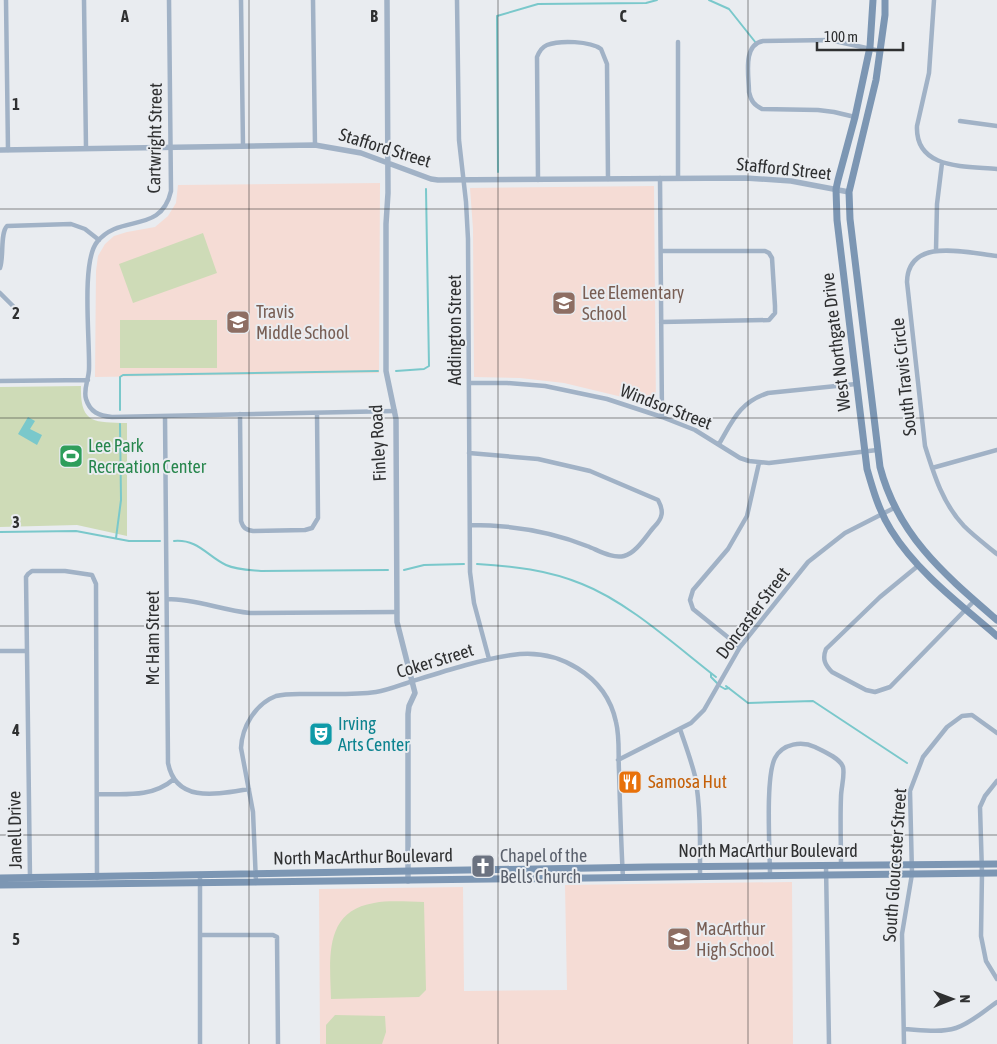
<svg xmlns="http://www.w3.org/2000/svg" width="997" height="1044" font-family="'Asap Condensed',sans-serif">
	<rect width="100%" height="100%" fill="#e9ecf0"/>
	<path fill="#f5dcd5" d="M380,183L379,373L95,377L96,271L98,256L105,244L114,236L127,232L155,227L168,216L176,203L178,185Z
		M654,186L656,408L618,396L564,383L520,378L474,377L473,229L470,188Z
		M792,882L793,1044H320L319,889L463,887L464,991L567,990L565,885Z"/>
	<path fill="#cedbb7" d="M203,233L217,273L133,303L119,264Z
		M120,320H217V368H120Z
		M81,386C80,424 94,422 127,423V536L77,525L0,527V387Z
		M424,902L426,990L419,997L331,999C330,960 323,911 374,903C390,900 408,902 424,902Z
		M335,1015L385,1016L386,1032L382,1044H326V1025Z"/>
	<path fill="#7ac8cb" d="M28,417L35,421L30,429L42,435L37,445L18,434Z"/>
	<g fill="none" stroke-linecap="round" stroke-linejoin="round">
		<path stroke="#7ac8cb" stroke-width="2" d="M709,0L729,9L756,43
			M498,172L497,16L538,4L646,3L657,0
			M396,371L424,369L429,366L426,189
			M120,410V377L123,375L378,371
			M0,532L76,531L129,541H160
			M116,538L121,500L120,424
			M174,541C198,539 207,556 226,565C237,570 250,570 261,571L388,570
			M477,564C513,566 548,570 582,584C628,602 676,646 716,677
			M404,570L424,565L464,564
			M711,674V677L717,683
			M718,685L725,689L729,688
			M726,686L748,703L813,701L907,763"/>
		<path stroke="#a1b2c6" stroke-width="4.5" d="M6,0L8,150
			M84,0L86,148
			M169,0L171,191C161,235 120,213 97,242C81,262 90,340 89,369C89,379 83,389 86,399C90,412 99,416 112,417L395,411
			M241,0L243,146
			M313,0L315,145
			M457,0L459,140L466,202L468,239L470,572L474,603L489,659
			M934,0L929,73L917,126C915,170 966,166 997,169
			M678,42V178
			M855,117L834,112L818,110L762,109C754,105 751,101 749,92C749,76 742,45 763,41L830,40L880,51
			M960,121L997,126
			M660,178L662,417
			M538,180L537,57C539,52 542,47 547,45C560,40 590,41 601,49L607,64L608,179
			M936,250L937,204L942,163
			M661,251H765L769,253L772,258L775,306V313L769,320L661,322
			M997,256C968,253 908,236 907,282L925,446C934,475 943,504 964,526C974,536 986,545 997,554
			M0,268C4,257 0,233 7,226L71,224L85,229L99,240
			M0,293L14,307
			M0,381L88,380
			M469,383H507L545,386L607,399L662,417L695,430L740,458L749,461L769,463L877,450
			M240,414L241,521C243,528 246,530 253,531L305,530L312,528L318,518L317,413
			M165,416L168,763C176,804 218,794 249,789
			M719,444C733,420 740,402 768,393L856,384
			M469,453L538,459L590,471L658,500C664,511 663,518 654,527C646,536 636,553 624,556C612,559 598,550 587,546C550,531 509,525 470,525
			M932,468L997,450
			M919,565L880,597L826,649C822,659 825,665 832,672L866,690L875,692L890,687L974,601
			M167,599C196,599 221,610 250,613L397,612
			M740,647L693,609L690,600L693,590L728,549L747,516L759,463
			M0,651H27
			M680,729C685,744 691,760 695,776C701,809 700,843 700,877
			M618,760L691,723L704,710L740,647L808,562L845,533L894,508
			M997,781L985,796L980,807L982,873L981,936L986,961L997,979
			M97,794C125,794 152,798 174,779
			M826,866L829,1044
			M770,876C770,851 765,777 775,758C783,743 802,741 815,747C823,751 840,758 843,767C845,776 841,788 841,797C840,820 841,843 841,866
			M30,878L26,577L28,574L32,571H65L92,575L96,584L97,878
			M256,883L253,812L241,748C242,727 255,704 276,696C287,693 299,694 311,694C333,694 355,695 376,692C389,690 400,685 413,681C445,671 479,660 512,655C558,648 606,675 616,722C620,738 618,755 619,771C620,807 621,842 623,878
			M200,935H273L277,937L278,1044
			M904,1029C921,1030 940,1033 956,1028C971,1023 984,1011 997,1002
			M200,1044V874
			M904,1044L902,934L912,874L910,791L923,757L947,727L962,716L972,715L997,733"/>
		<path stroke="#a1b2c6" stroke-width="5.5" d="M387,0L388,193L386,224V371L396,419L397,622L415,693L409,706L408,714V881
			M0,150L315,145L361,153L431,179L438,180L745,178L791,181L849,192"/>
		<path stroke="#7c96b3" stroke-width="7" d="M873,0L870,47L855,117L838,180L836,189L837,220L867,469C873,490 879,511 891,530C917,572 960,604 997,636
			M885,0V15L876,80L849,192L850,219L880,467C898,536 945,575 997,620
			M0,878L648,867L997,864
			M0,885L997,873"/>
	</g>
	<path fill="none" stroke="#2f3031" stroke-width="1" stroke-opacity="0.55" d="M249,0V1044M498,0V1044M748,0V1044M0,209H997M0,418H997M0,626H997M0,835H997"/>
	<defs>
		<g id="school-square" transform="scale(1.25)"><rect x="-9" y="-9" width="18" height="18" rx="4" fill="#8d6e63" stroke="#e9ecf0"/><path d="M0-5L7-2L0 1L-7-2ZM-4 1L0 2.5L4 1V4Q0 6-4 4Z" fill="#fff"/></g>
		<g id="stadium-square" transform="scale(1.25)"><rect x="-9" y="-9" width="18" height="18" rx="4" fill="#2e9e5b" stroke="#e9ecf0"/><path d="M0-5a6.5 5 0 1 0 0 10a6.5 5 0 1 0 0-10ZM-3.5-1.8h7v3.6h-7Z" fill="#fff"/></g>
		<g id="theatre-square" transform="scale(1.25)"><rect x="-9" y="-9" width="18" height="18" rx="4" fill="#0f9aa8" stroke="#e9ecf0"/><path d="M-5-5.5Q0-4 5-5.5V0Q5 5 0 6Q-5 5-5 0ZM-3.3-2.5H-1v1.5H-3.3ZM1-2.5H3.3v1.5H1ZM-2.8 1Q0 5.5 2.8 1Z" fill="#fff"/></g>
		<g id="restaurant-square" transform="scale(1.25)"><rect x="-9" y="-9" width="18" height="18" rx="4" fill="#e8710a" stroke="#e9ecf0"/><path d="M-5-6h1v4h1v-4h1v4h1v-4h1v5L-1.5 .5V6h-2V.5L-5-1ZM5-6V6H3V1.5H1.5Q1.5-4 5-6Z" fill="#fff"/></g>
		<g id="church-square" transform="scale(1.25)"><rect x="-9" y="-9" width="18" height="18" rx="4" fill="#6b7280" stroke="#e9ecf0"/><path d="M-1.2-6h2.4v3.5h3.3v2.4h-3.3V6h-2.4V-.1h-3.3v-2.4h3.3Z" fill="#fff"/></g>
	</defs>
	<g fill-rule="evenodd">
		<use href="#school-square" x="564" y="303"/>
		<use href="#school-square" x="238" y="322"/>
		<use href="#stadium-square" x="71" y="456"/>
		<use href="#theatre-square" x="321" y="734"/>
		<use href="#restaurant-square" x="630" y="782"/>
		<use href="#church-square" x="483" y="866"/>
		<use href="#school-square" x="679" y="939"/>
	</g>
	<g text-anchor="middle" stroke-width="4" stroke-linejoin="round" paint-order="stroke">
		<g font-size="18" fill="#2f3031" stroke="#e9ecf0">
			<text transform="translate(155 138) rotate(-89)" y="6">Cartwright Street</text>
			<text transform="translate(385 148) rotate(17)" y="6">Stafford Street</text>
			<text transform="translate(784 169) rotate(6)" y="6">Stafford Street</text>
			<text transform="translate(455 330) rotate(-90)" y="6">Addington Street</text>
			<text transform="translate(836 342) rotate(-97)" y="6">West Northgate Drive</text>
			<text transform="translate(904 377) rotate(-96)" y="6">South Travis Circle</text>
			<text transform="translate(666 407) rotate(21)" y="6">Windsor Street</text>
			<text transform="translate(378 443) rotate(-93)" y="6">Finley Road</text>
			<text transform="translate(753 613) rotate(-53)" y="6">Doncaster Street</text>
			<text transform="translate(153 638) rotate(-90)" y="6">Mc Ham Street</text>
			<text transform="translate(435 661) rotate(-17)" y="6">Coker Street</text>
			<text transform="translate(15 830) rotate(-91)" y="6">Janell Drive</text>
			<text x="768" y="857">North MacArthur Boulevard</text>
			<text transform="translate(363 857) rotate(-1)" y="6">North MacArthur Boulevard</text>
			<text transform="translate(895 865) rotate(-86)" y="6">South Gloucester Street</text>
		</g>
		<g font-size="18" fill="#785e54" stroke="#e9ecf0" text-anchor="start">
			<text x="582" y="299">Lee Elementary<tspan x="582" dy="21">School</tspan></text>
			<text x="256" y="318">Travis<tspan x="256" dy="21">Middle School</tspan></text>
			<text x="696" y="935">MacArthur<tspan x="696" dy="21">High School</tspan></text>
		</g>
		<g font-size="18" fill="#27864d" stroke="#e9ecf0" text-anchor="start">
			<text x="88" y="452">Lee Park<tspan x="88" dy="21">Recreation Center</tspan></text>
		</g>
		<g font-size="18" fill="#0d838f" stroke="#e9ecf0" text-anchor="start">
			<text x="338" y="730">Irving<tspan x="338" dy="21">Arts Center</tspan></text>
		</g>
		<g font-size="18" fill="#c56008" stroke="#e9ecf0" text-anchor="start">
			<text x="648" y="788">Samosa Hut</text>
		</g>
		<g font-size="18" fill="#5b616d" stroke="#e9ecf0" text-anchor="start">
			<text x="500" y="862">Chapel of the<tspan x="500" dy="21">Bells Church</tspan></text>
		</g>
	</g>
	<g font-size="16" text-anchor="middle" font-weight="bold" fill="#2f3031" stroke="#e9ecf0" stroke-width="4" stroke-linejoin="round" paint-order="stroke">
		<text x="125" y="22">A</text>
		<text x="374" y="22">B</text>
		<text x="623" y="22">C</text>
		<text x="16" y="110">1</text>
		<text x="16" y="319">2</text>
		<text x="16" y="528">3</text>
		<text x="16" y="736">4</text>
		<text x="16" y="945">5</text>
	</g>
	<g transform="translate(952 999) rotate(89)" stroke="#e9ecf0" stroke-width="4" paint-order="stroke">
	<path d="M0-4L9 19L0 12L-9 19Z" fill="#2f3031"/>
	<text y="-8" font-size="14" font-weight="bold" text-anchor="middle" fill="#2f3031">N</text>
	</g>
	<path d="M817 42v8h86v-8" fill="none" stroke="#2f3031" stroke-width="2.5"/>
	<text x="824" y="42" font-size="15" fill="#2f3031" stroke="#e9ecf0" stroke-width="4" paint-order="stroke">100 m</text>
</svg>
